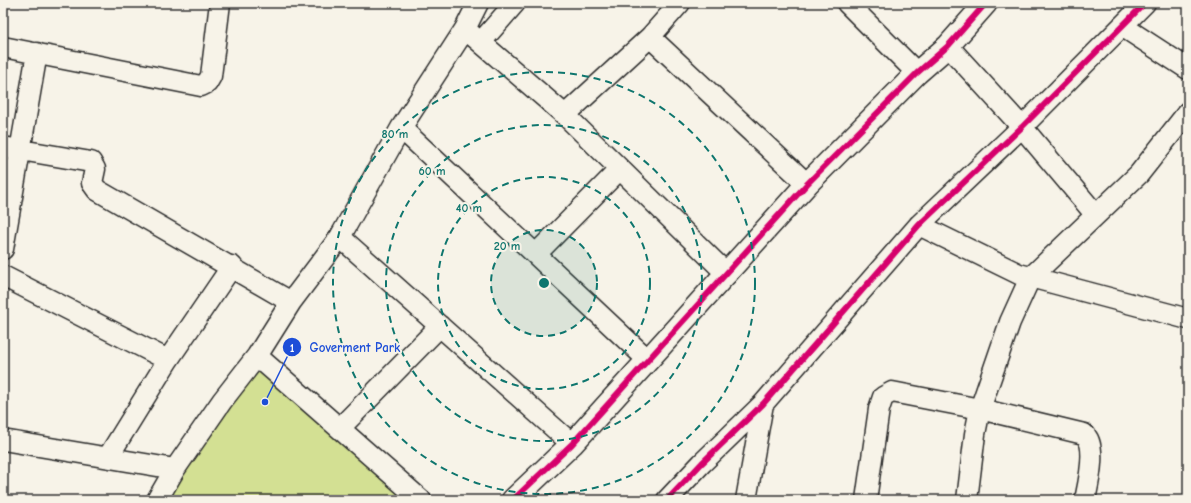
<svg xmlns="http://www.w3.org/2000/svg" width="1191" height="503" font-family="'Comic Neue',sans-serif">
	<rect width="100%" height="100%" fill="#f7f3e8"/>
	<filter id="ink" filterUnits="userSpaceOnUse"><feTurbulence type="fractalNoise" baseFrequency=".025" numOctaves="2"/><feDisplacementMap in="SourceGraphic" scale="8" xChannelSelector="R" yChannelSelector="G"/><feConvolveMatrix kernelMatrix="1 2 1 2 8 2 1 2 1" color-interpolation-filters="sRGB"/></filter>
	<g filter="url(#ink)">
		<path fill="#d3e093" stroke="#7f865f" d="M256,368L410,500H167L182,472Z"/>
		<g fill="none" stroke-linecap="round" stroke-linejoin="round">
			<g stroke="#2b2b2b" stroke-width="23">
				<path id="street" d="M847,3L917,73
					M1122,26L1188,69
					M465,29L565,115L727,274
					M650,37L807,184
					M481,42L515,3
					M948,46L1022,127L1095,214
					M3,47L201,86L207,83L211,76L220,3
					M565,115L650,37L680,3
					M401,128L648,360
					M3,147L91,162L95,169L92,183L97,190L291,302
					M919,225L1019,274L1188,319
					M340,237L572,444
					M3,249L37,53
					M536,254L620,169
					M3,276L168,360
					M257,356L421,500
					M340,428L440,326
					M3,440L175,469
					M108,457L168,360L232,266
					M157,500L175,469L222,401L257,356L291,302L340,237L401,128L465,29L478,3
					M667,500L702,463L763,404L919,225L1022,127L1145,3
					M746,500L763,404
					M866,500L879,409L883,397L892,392L980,409L1084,434C1098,445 1088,485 1085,500
					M967,500L975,434L980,409L1010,322L1030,278L1139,174L1188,112"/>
			</g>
			<g stroke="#2b2b2b" stroke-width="25">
				<path id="secondary" d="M513,500L572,444L807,184L917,73L948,46L986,3"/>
			</g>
			<use href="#street" stroke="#f7f3e8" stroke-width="20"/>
			<use href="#secondary" stroke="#f7f3e8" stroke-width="22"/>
			<g stroke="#f7f3e8" stroke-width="8">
				<path id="cycleway" d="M513,500L572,444L807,184L917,73L948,46L986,3
					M667,500L702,463L763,404L919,225L1022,127L1145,3"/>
			</g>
			<use href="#cycleway" stroke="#d6006c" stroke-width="6"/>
		</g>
	</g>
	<circle cx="544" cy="283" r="53" fill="#0f766e" fill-opacity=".12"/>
	<g fill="none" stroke="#0f766e" stroke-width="2" stroke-dasharray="7 5">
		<circle cx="544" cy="283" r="53"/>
		<circle cx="544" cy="283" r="106"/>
		<circle cx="544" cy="283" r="158"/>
		<circle cx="544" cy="283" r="211"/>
	</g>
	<circle cx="544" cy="283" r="6" fill="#0f766e" stroke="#f7f3e8" stroke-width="2"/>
	<g font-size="12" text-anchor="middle" font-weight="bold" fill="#0f766e" stroke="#f7f3e8" stroke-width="4" stroke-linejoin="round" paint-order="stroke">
		<text x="395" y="138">80 m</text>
		<text x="432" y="175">60 m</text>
		<text x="469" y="212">40 m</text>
		<text x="507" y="250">20 m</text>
	</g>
	<path fill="none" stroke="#1d4ed8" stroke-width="1.5" d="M265 402L292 347"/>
	<g fill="#1d4ed8" stroke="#f7f3e8" stroke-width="1.5">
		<circle cx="265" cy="402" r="4"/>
		<circle cx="292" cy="347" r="10"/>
	</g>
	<g font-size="12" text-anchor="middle" font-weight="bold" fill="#fff">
		<text x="292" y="352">1</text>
	</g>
	<g font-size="13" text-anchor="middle" font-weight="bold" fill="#1d4ed8" stroke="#f7f3e8" stroke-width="4" stroke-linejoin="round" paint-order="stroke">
		<text x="355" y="352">Goverment Park</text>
	</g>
	<rect width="1191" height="503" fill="none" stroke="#f7f3e8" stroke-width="16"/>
	<rect x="8" y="8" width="1175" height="487" fill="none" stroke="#2b2b2b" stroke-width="1.5" filter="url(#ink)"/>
</svg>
